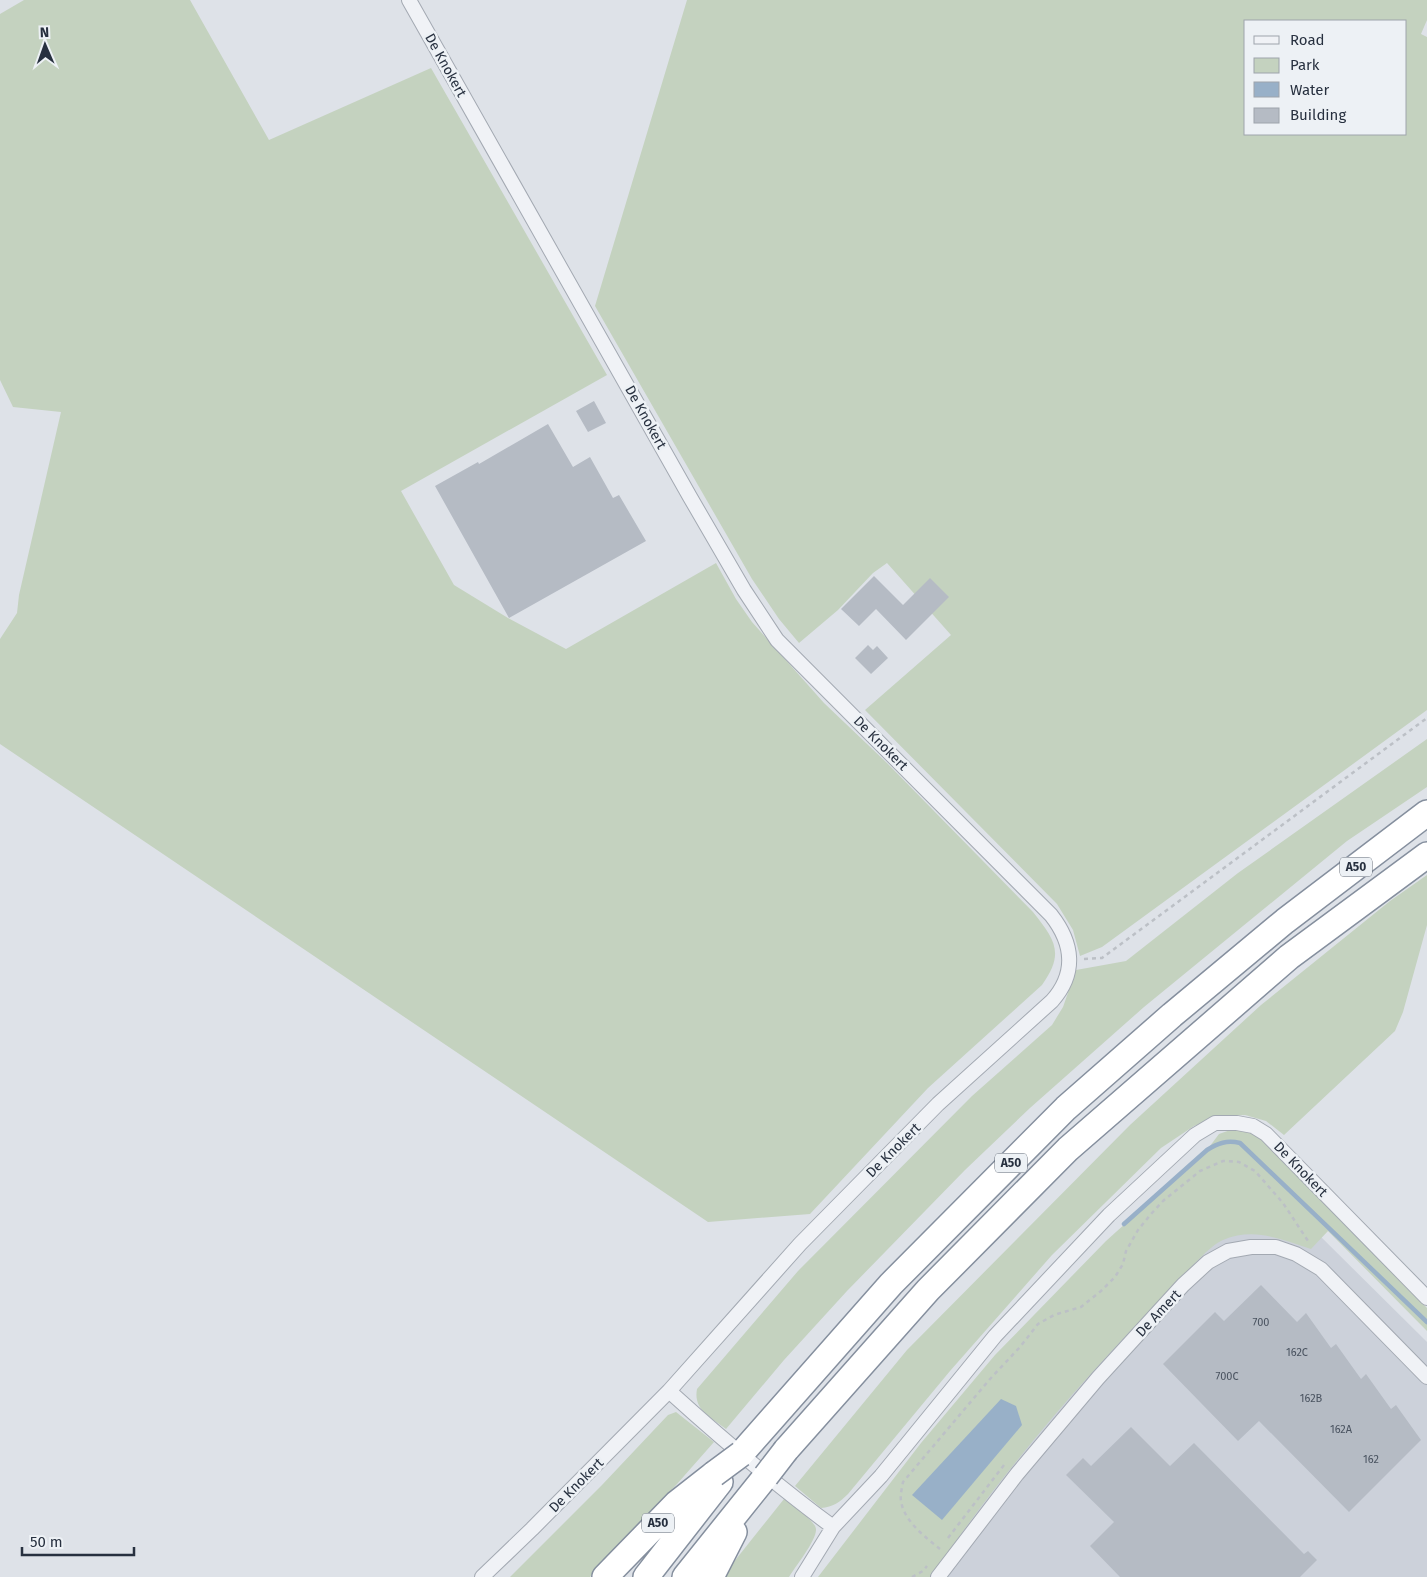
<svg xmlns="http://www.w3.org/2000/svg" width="1427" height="1577" font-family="'Fira Sans',sans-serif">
	<rect width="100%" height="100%" fill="#dee2e8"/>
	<path fill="#ccd1da" d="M1249,1205L1312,1228L1427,1342V1577H914L1158,1258Z"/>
	<path fill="#c4d2bf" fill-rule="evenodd" d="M24,0H190L269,140L431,68L607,375L401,491L454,585L508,618L566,649L716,563L736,599L752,622L824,703L887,763L1033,912C1055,940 1065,953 1042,985L928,1088L810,1214L708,1222L0,744V639L17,613L19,595L61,412L13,407L0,380V14Z
		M687,0H1427V20L1421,34L1427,37V710L1102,947L1080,956L1073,930L1057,904L865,710L951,635L887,563L873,573L838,610L799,643L779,619L752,579L595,306ZM1246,21H1406V134H1246Z
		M1427,739V787L1347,841L1144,1007L1030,1108L965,1170L847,1291L784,1360L726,1429C711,1417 693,1410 697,1389L798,1271L972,1096L1052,1025L1063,1007L1076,970L1126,961L1238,873Z
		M1427,875V925L1403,1012L1395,1031L1284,1135L1266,1121L1245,1115L1221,1116L1194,1126L1161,1148L1052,1255L950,1371L848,1494C840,1502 833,1507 821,1508L795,1486L907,1350L1130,1125L1261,1005L1390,901Z
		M1236,1128L1252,1130L1280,1156L1427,1308V1331L1328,1231L1311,1249C1280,1239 1254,1227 1223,1240C1208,1246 1183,1277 1171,1289C1083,1378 1001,1473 931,1577H818L921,1443L995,1355L1106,1241L1207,1150L1219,1134Z
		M676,1412L714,1442L677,1484L590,1577H510L602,1485L668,1415Z
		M784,1499C791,1505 815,1520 816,1529C817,1540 795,1567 789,1577H724L729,1568Z"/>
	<path fill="#98b0c8" d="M1001,1399L1016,1406L1022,1425L942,1520L912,1495Z"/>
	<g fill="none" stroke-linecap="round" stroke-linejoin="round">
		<path stroke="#98b0c8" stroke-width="4.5" d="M1124,1224L1207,1150C1218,1143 1227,1140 1240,1143L1427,1322"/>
	</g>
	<path fill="#b5bbc4" d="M594,401L606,423L588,432L576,411Z
		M548,424L573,467L590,457L613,498L619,495L646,541L509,618L435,486L478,462L479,464Z
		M874,576L903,605L930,578L949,597L906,640L876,609L859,626L841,609Z
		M868,645L873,650L877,646L888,658L871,674L855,658Z
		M1261,1285L1297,1322L1306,1313L1331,1348L1336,1344L1361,1379L1366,1374L1391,1409L1396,1405L1421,1440L1349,1512L1259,1421L1238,1441L1163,1364L1215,1312L1224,1321Z
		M1131,1427L1170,1466L1194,1443L1304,1554L1308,1551L1317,1560L1300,1577H1120L1090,1546L1114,1522L1066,1475L1083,1458L1091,1466Z"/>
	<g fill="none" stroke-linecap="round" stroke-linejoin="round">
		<g stroke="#a3a9b2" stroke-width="16">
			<path id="minor" d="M409,0L690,497L744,590L777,640L1051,915C1073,943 1077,973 1052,1001L938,1104L800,1244L669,1391C722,1439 776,1485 833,1527L881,1476L995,1336L1109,1215L1195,1135L1215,1123H1237L1253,1126L1266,1134L1427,1298
				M482,1577L532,1529L669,1391
				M802,1577L833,1527
				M938,1577L1017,1474L1098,1378L1183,1285L1208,1262L1228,1251L1251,1247H1276L1296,1254L1321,1269L1427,1377"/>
		</g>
		<g stroke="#858f9e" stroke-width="28">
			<path id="motorway" d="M786,1450L928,1290L1068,1149L1289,957L1427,855
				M741,1454L891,1284L1066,1108L1172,1015L1285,921L1427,813
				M605,1577L677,1503L714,1474
				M646,1577L720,1482
				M685,1577L766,1476
				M711,1577L734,1532"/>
		</g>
		<path stroke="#bcc0c6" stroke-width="2.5" stroke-dasharray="4 4" stroke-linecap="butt" d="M1084,959L1102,958L1427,718
			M948,1538L1004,1465
			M940,1549C925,1537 904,1521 901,1501C900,1495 902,1488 903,1482L990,1379L1020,1347L1038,1324L1054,1315L1081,1307L1101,1291L1115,1277L1123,1264L1126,1251L1138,1230L1151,1214L1163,1201L1200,1171L1223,1161L1239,1162L1255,1171L1283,1203L1310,1244
			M912,1577L923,1571L927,1566"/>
		<use href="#minor" stroke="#f0f2f6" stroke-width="14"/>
		<use href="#motorway" stroke="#fff" stroke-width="25"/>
		<g stroke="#858f9e" stroke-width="28" stroke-linecap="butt">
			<path id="motorway-bridge" d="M714,1474L741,1454
				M766,1476L786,1450"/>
		</g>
		<use href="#motorway-bridge" stroke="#fff" stroke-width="25"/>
	</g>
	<g text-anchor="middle" stroke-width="5" stroke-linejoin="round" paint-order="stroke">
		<g font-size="11" fill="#4a5360">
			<text x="1261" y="1326">700</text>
			<text x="1297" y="1356">162C</text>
			<text x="1227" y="1380">700C</text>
			<text x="1311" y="1402">162B</text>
			<text x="1341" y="1433">162A</text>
			<text x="1371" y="1463">162</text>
		</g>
		<g fill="#edf1f5" stroke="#626a76" stroke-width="1">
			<rect x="1340" y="857.5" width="32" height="19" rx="4"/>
			<rect x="995" y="1153.5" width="32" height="19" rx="4"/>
			<rect x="642" y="1513.5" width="32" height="19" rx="4"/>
		</g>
		<g font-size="12" font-weight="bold" fill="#27303f">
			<text x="1356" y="871">A50</text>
			<text x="1011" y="1167">A50</text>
			<text x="658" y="1527">A50</text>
		</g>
		<g font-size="14" fill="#27303f" stroke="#edf1f5">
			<text transform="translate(446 65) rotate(61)" y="5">De Knokert</text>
			<text transform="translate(646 417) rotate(61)" y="5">De Knokert</text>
			<text transform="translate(881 743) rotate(45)" y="5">De Knokert</text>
			<text transform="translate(893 1150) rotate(-45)" y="5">De Knokert</text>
			<text transform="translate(1301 1169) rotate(46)" y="5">De Knokert</text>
			<text transform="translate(1158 1313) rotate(-47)" y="5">De Amert</text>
			<text transform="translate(576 1485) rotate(-45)" y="5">De Knokert</text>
		</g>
	</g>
	<rect x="1244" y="20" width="162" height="115" fill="#edf1f5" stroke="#9ea4ac"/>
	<rect x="1254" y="36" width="25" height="8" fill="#f0f2f6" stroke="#9ea4ac"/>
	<text x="1290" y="45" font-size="15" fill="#27303f">Road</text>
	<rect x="1254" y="58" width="25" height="15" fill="#c4d2bf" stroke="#9ea4ac"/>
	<text x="1290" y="70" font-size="15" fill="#27303f">Park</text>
	<rect x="1254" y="82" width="25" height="15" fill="#98b0c8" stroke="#9ea4ac"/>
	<text x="1290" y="95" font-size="15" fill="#27303f">Water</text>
	<rect x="1254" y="108" width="25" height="15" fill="#b5bbc4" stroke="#9ea4ac"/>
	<text x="1290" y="120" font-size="15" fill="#27303f">Building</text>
	<g transform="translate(45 45) rotate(358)" stroke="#edf1f5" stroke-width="4" paint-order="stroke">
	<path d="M0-4L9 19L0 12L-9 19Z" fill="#27303f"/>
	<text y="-8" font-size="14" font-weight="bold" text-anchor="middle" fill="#27303f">N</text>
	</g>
	<path d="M22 1547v8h112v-8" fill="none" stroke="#27303f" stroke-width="2.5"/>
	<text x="30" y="1547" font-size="15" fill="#27303f" stroke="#edf1f5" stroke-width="4" paint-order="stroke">50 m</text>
</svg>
